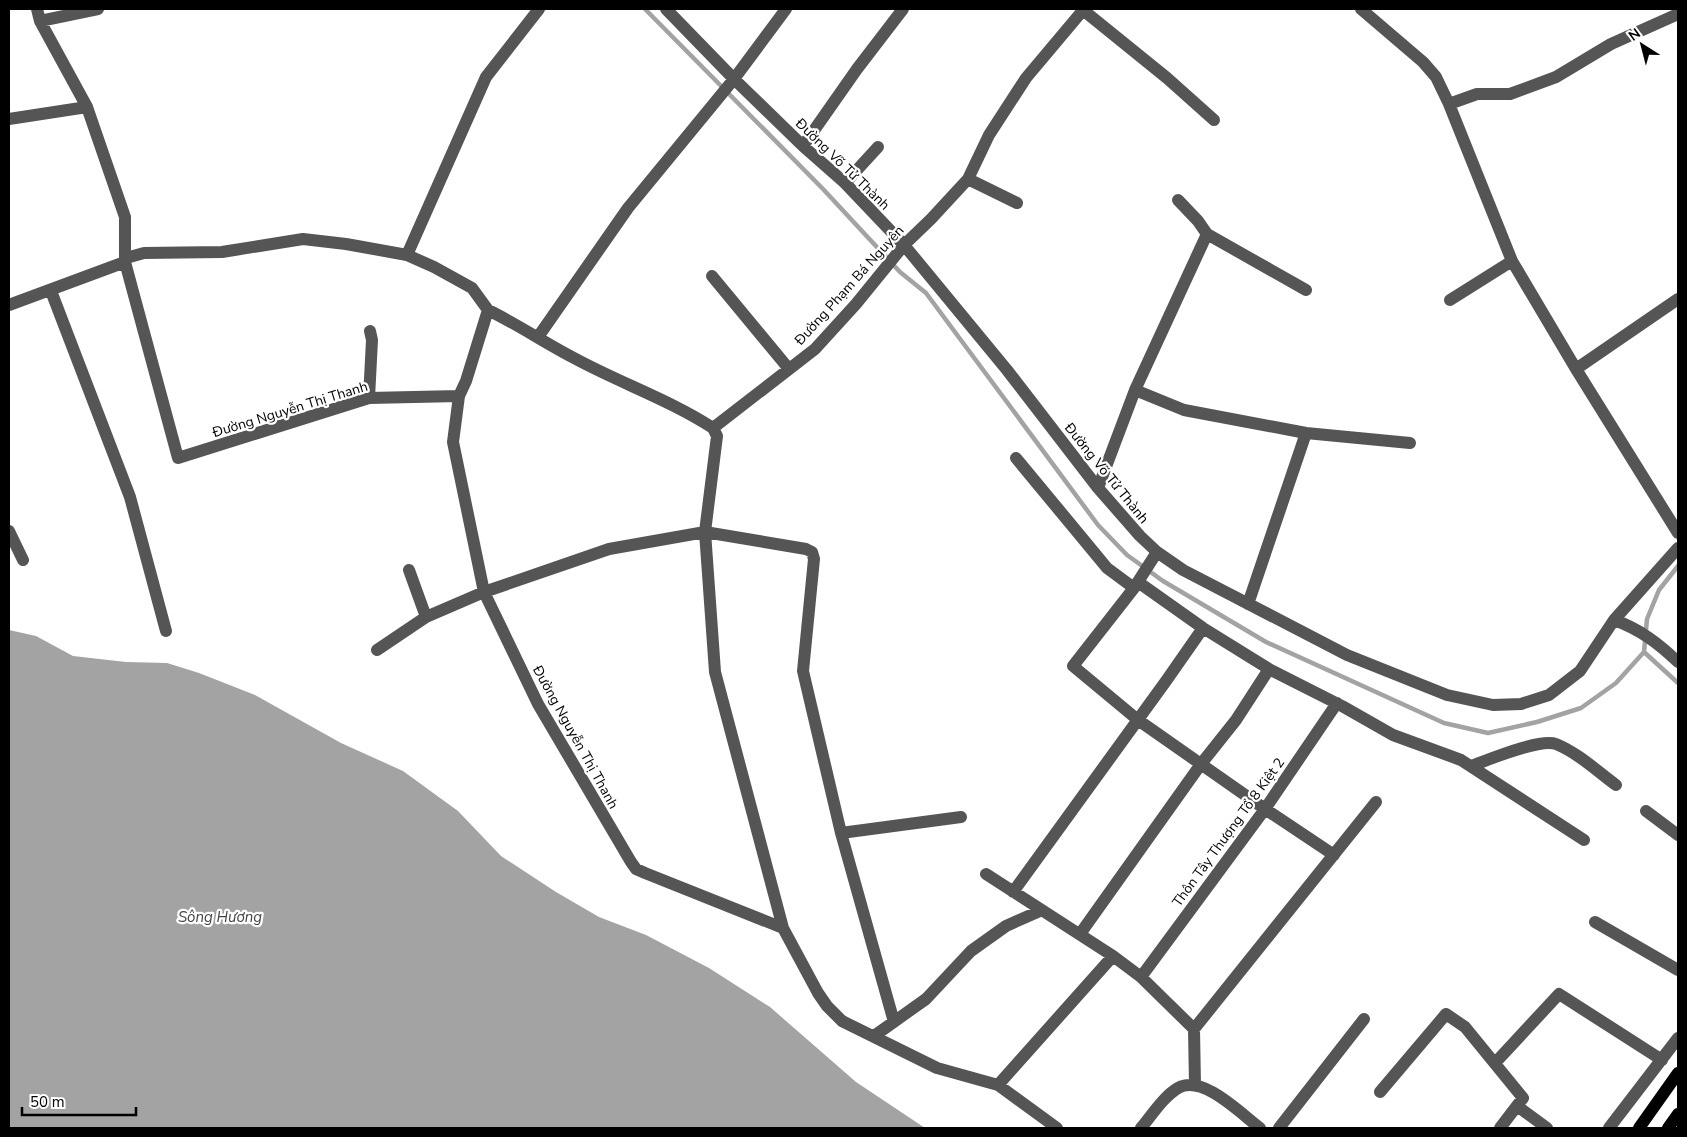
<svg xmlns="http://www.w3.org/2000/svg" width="1687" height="1137" font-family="'Nunito Sans',sans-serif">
	<rect width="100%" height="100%" fill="#fff"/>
	<path fill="#a3a3a3" d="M9,630L36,636L73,656L126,662L167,663L199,673L255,695L341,743L403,771L458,811L501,856L556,892L599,917L646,935L709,968L770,1007L856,1082L925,1128H9Z"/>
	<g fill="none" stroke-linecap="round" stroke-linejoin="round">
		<path stroke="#a3a3a3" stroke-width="4.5" d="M645,9L823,189L900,272L926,293L1098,525L1127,555L1163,581L1266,642L1444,723L1488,733L1537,722L1581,708L1616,683L1644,652L1647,619L1659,590L1678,566
			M1644,652L1678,683"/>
		<path stroke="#555" stroke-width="12" d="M37,9L40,21L87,107L125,217V262L178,458L369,398L459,396L453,442L484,592L538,704L631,862L636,869L645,873L783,928L818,993L827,1006L842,1021L937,1068L998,1085L1057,1128
			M666,9L734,79L803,146L845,183L904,245L1007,370L1098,488L1140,536L1157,552L1183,570L1347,655L1447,695L1493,705L1521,704L1549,695L1580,671L1614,620C1640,629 1659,644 1678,662
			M1361,9L1423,62L1436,77L1449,104L1512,261L1576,369L1678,533
			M1083,10L1167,78L1214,120
			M40,21L98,9
			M1449,104L1477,94H1510L1556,77L1611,44L1678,14
			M9,119L87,107
			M803,146L857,69L903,9
			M968,179L1017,203
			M845,183L878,147
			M1178,200L1198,221L1207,234L1306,290
			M407,255L486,77L539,9
			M126,258L144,253L222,252L303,239L346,244L407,255L434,267L472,288L488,310
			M712,276L789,369
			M51,291L130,497L166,631
			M1450,300L1512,261
			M9,305L125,262
			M538,337L628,208L734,79L786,9
			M1576,369L1678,299
			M1135,390L1184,410L1306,433L1410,443
			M459,396L466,381L488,310C517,324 545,343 574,358C620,383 670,400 713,428L815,349L856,304L904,245L931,219L968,179L989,135L1026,78L1084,9
			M369,398L372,340L370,331
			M713,428L717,436L705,532L715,672L783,928
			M1016,458L1107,568L1134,588
			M1098,488L1135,390L1207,234
			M9,531L23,560
			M1157,552L1134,588L1073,666L1138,720L1265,809L1334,855
			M409,570L426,617
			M1138,582L1203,628L1269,669L1342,706L1393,735L1461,760L1584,840
			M1248,604L1306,433
			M1614,620L1678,548
			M377,650L426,617L484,592L609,549L705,532L806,549L812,552L814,559L803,671L841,833L894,1022
			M1471,766C1488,760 1540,738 1556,744C1578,753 1597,771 1616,785
			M1646,811L1678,835
			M841,833L961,817
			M986,874L1113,956L1141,977L1194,1029
			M1013,892L1166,681L1203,628
			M1595,922L1678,970
			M1080,934L1201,764L1236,720L1269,669
			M1141,977L1265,809L1337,703
			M874,1036L926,999L971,951L1006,926L1042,910
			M1495,1063L1559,994L1662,1060
			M998,1085L1113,956
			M1195,1085L1194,1029L1376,802
			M1380,1092L1446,1014L1465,1027L1523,1098L1500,1128
			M1517,1106L1547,1128
			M1141,1128C1152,1115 1163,1097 1178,1088C1203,1074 1241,1114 1260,1128
			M1279,1128L1364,1019
			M1609,1128L1678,1038"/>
		<path stroke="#000" stroke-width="12" d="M1639,1128L1678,1073
			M1668,1128L1678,1114"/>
	</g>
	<g text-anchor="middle" stroke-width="4.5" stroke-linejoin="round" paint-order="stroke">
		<g font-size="14" fill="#000" stroke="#fff">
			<text transform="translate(843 164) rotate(44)" y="5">Đường Võ Tử Thành</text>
			<text transform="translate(849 285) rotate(-48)" y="5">Đường Phạm Bá Nguyên</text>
			<text transform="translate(290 409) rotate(-17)" y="5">Đường Nguyễn Thị Thanh</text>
			<text transform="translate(1107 473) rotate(51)" y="5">Đường Võ Tử Thành</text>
			<text transform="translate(576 737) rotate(61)" y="5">Đường Nguyễn Thị Thanh</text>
			<text transform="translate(1228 832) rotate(-54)" y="5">Thôn Tây Thượng Tổ 8 Kiệt 2</text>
		</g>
		<g font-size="15" font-style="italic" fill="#444" stroke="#fff">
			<text x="220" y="922">Sông Hương</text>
		</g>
	</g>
	<rect width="1687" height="1137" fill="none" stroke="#000000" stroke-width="20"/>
	<g transform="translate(1642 45) rotate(324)" stroke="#ffffff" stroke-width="4" paint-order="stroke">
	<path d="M0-4L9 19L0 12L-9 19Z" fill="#000000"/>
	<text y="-8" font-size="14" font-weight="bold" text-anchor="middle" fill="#000000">N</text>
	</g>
	<path d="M22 1107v8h114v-8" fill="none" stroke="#000000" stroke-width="2.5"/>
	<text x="30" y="1107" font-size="15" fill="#000000" stroke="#ffffff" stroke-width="4" paint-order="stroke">50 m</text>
</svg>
